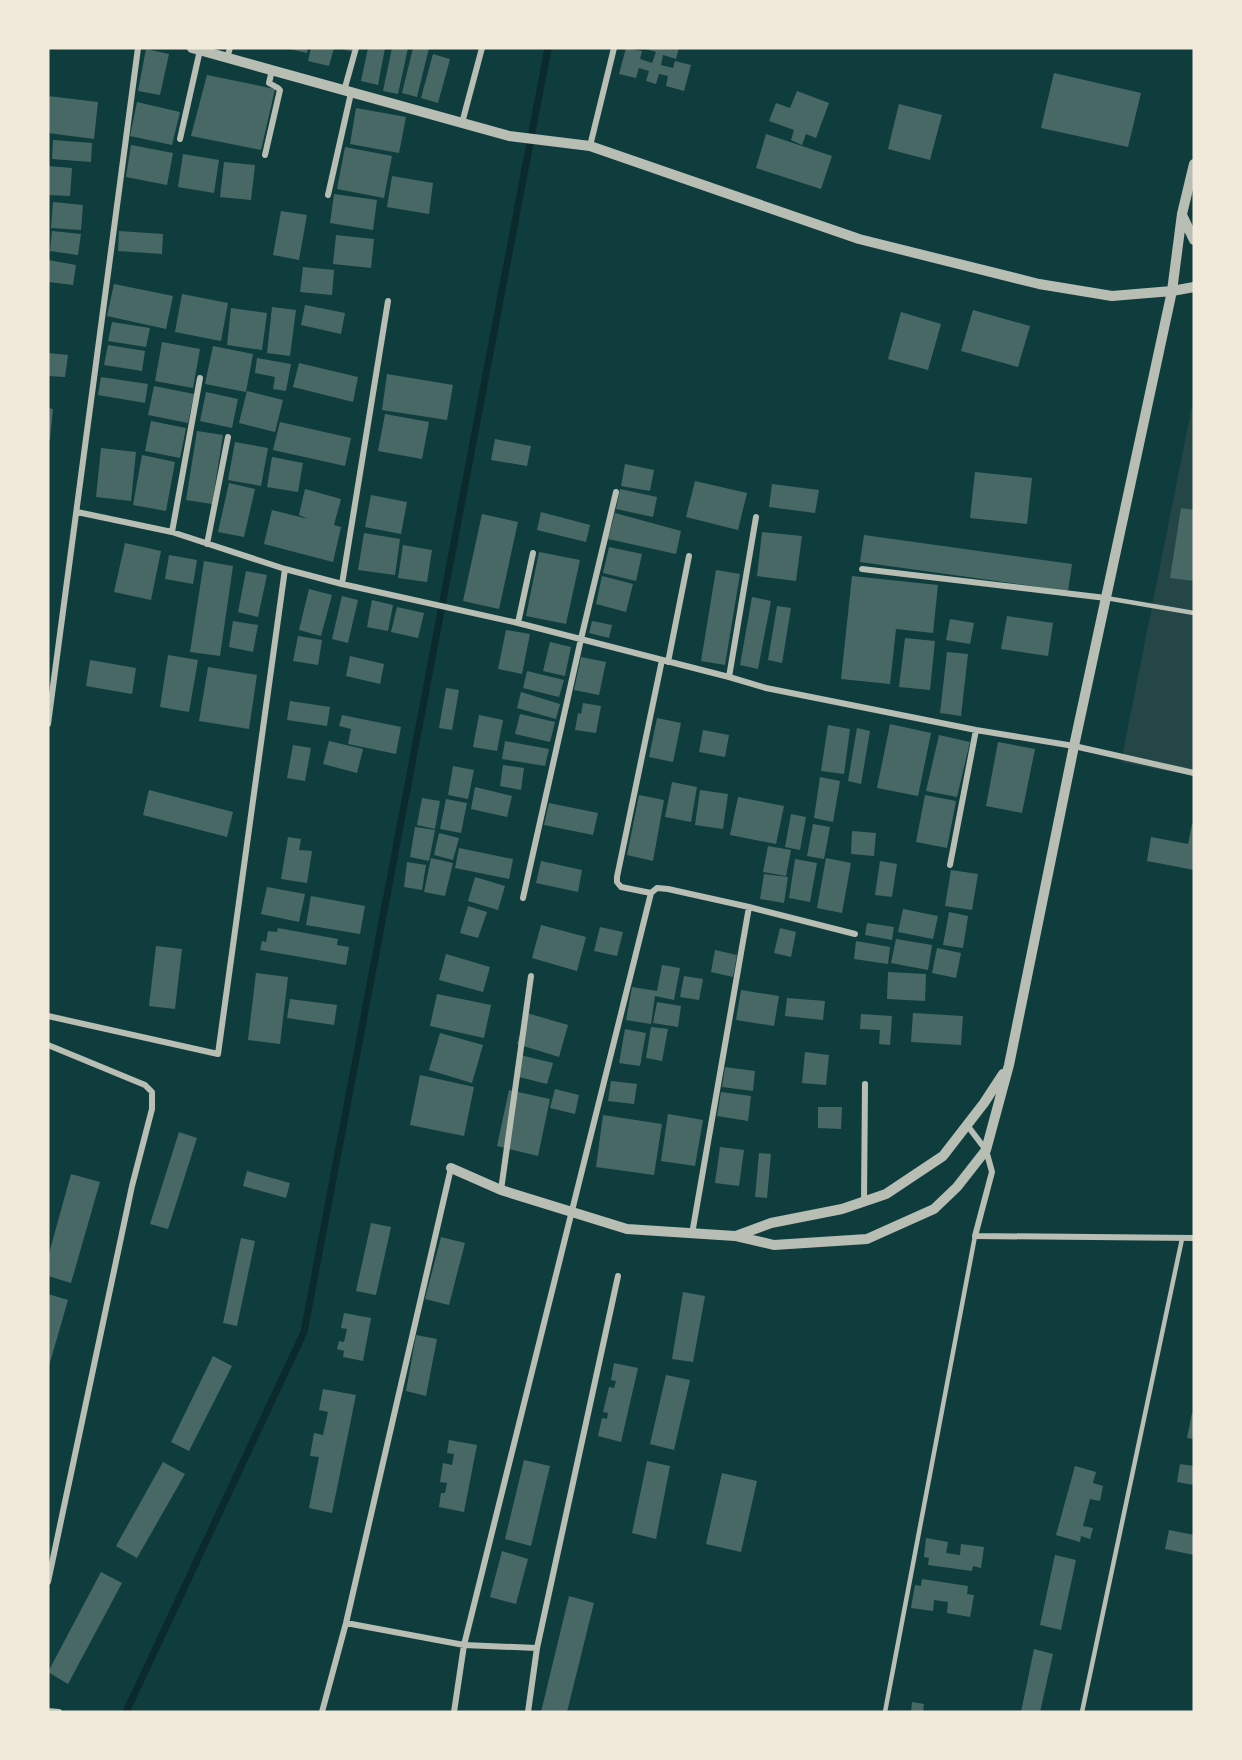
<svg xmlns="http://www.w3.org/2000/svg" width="1242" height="1760" font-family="Arial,sans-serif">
	<rect width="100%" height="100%" fill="#0f3d3e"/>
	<path fill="#244646" d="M1194,396V776L1121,762Z"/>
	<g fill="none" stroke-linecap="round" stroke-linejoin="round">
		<path stroke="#0a2a2b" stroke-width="7" d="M126,1712L304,1332L548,48"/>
	</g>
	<path fill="#486865" d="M285,48H308L307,53Z
		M311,48H334L329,66L308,61Z
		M338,48H355L354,52Z
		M368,48H385L378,85L361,81Z
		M392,48H408L398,94L383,91Z
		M413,48H429L417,97L402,93Z
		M626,48L642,51L640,59L652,63L656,52L642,48H679L676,59L663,55L661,65L673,68L675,61L691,65L684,91L666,86L668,76L659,74L656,84L646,81L649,71L639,68L636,78L619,74Z
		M146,49L169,54L160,95L138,91Z
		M433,54L450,59L438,103L421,98Z
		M1054,73L1141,93L1128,147L1041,128Z
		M207,75L275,89L261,150L191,136Z
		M797,91L829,103L816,138L806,134L802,145L791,140L794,130L769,121L776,103L790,108Z
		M48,96L98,102L94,139L48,133Z
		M137,102L180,112L172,145L130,136Z
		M899,104L942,115L930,160L888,149Z
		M356,108L406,117L399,153L350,144Z
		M766,134L832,156L821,189L756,168Z
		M53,140L92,143L91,162L52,159Z
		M131,145L173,153L167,185L126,177Z
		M345,147L392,156L384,198L337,189Z
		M183,154L219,160L214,193L178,187Z
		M224,162L255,165L251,200L220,197Z
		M48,166L72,168L70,196L48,195Z
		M392,176L433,183L429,214L387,207Z
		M334,194L377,200L373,230L330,223Z
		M53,202L83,205L81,230L51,228Z
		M281,211L307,215L299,260L273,255Z
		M52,231L81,234L78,255L50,251Z
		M119,231L163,234L162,254L118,251Z
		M336,235L374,239L371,268L333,264Z
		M48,260L76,265L73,285L48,282Z
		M303,267L334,270L332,295L300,292Z
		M114,284L173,296L166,329L107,316Z
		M182,294L228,303L221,341L175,332Z
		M305,305L345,313L341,334L301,325Z
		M272,307L296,310L290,356L267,353Z
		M231,308L267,313L262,350L227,345Z
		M973,310L1030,326L1018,367L961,351Z
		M901,312L941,324L928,370L888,359Z
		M112,322L150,328L146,347L108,341Z
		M162,342L200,349L193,388L155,381Z
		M108,345L145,351L142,371L104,365Z
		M213,346L253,354L246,392L205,384Z
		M48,353L68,355L65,377L48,376Z
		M257,358L291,364L286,391L273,389L275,377L255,373Z
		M299,363L358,377L353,402L293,387Z
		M387,374L453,385L447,420L382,410Z
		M101,377L148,384L145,403L98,395Z
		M154,386L194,394L188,423L148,415Z
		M247,391L283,400L275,432L239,423Z
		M206,392L238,399L232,428L200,421Z
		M48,408L53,409L50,440H48Z
		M385,414L429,422L422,459L378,451Z
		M151,421L186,428L180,458L145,451Z
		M280,422L351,438L345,466L273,450Z
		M197,431L223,435L212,504L186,500Z
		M495,439L531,446L527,466L491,460Z
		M235,442L268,448L261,486L228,480Z
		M101,448L136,452L131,501L96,497Z
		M142,455L175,462L166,511L133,505Z
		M272,457L303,463L298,492L267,487Z
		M625,464L654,470L650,491L621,486Z
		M975,472L1032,478L1027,524L970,518Z
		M695,481L747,493L738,530L686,517Z
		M229,483L255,489L244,537L218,532Z
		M772,484L819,490L815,513L769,507Z
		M305,489L341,499L334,525L341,527L333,562L264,544L272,510L308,519L299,515Z
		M620,489L657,497L653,517L616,509Z
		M371,495L407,502L401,534L365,527Z
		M1181,508L1194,510V581L1170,578Z
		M541,512L590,525L586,542L537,530Z
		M615,513L681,531L676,554L608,539Z
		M482,514L518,522L499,609L463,601Z
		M762,532L802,536L796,581L757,576Z
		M364,533L400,539L395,575L358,570Z
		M864,535L1072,564L1068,591L860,562Z
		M125,543L161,551L151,600L114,592Z
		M403,545L432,550L427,582L398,578Z
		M609,547L642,554L636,581L603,573Z
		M539,552L580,560L566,624L526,616Z
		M169,555L197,560L193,584L165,579Z
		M204,561L233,566L220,656L190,652Z
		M716,570L740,574L725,665L701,661Z
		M246,571L267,575L258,617L238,612Z
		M602,576L633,584L626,612L596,604Z
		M852,576L938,585L933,633L896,629L890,684L841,679Z
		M309,589L332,595L321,636L299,630Z
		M342,596L358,600L348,643L332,639Z
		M752,597L771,601L758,669L740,665Z
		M372,600L393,605L388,631L367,627Z
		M777,606L791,608L782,663L768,660Z
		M397,607L424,613L418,638L391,632Z
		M1007,616L1053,623L1048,656L1001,649Z
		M950,619L974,623L970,644L946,640Z
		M233,621L258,625L253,652L229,647Z
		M592,621L612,625L609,638L589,633Z
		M506,630L530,634L522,674L498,669Z
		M298,636L322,640L318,665L293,661Z
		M905,638L935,641L930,690L899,687Z
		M550,642L571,647L565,676L543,671Z
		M947,652L968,654L961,716L940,713Z
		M168,655L198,660L189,712L160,707Z
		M350,656L384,664L380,684L346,676Z
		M581,657L606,662L599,695L574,690Z
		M90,660L136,668L132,694L86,686Z
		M208,667L257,675L249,729L199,721Z
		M527,671L564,680L559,697L523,688Z
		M446,688L459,690L452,730L439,728Z
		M521,692L560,704L556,719L517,708Z
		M290,701L330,707L327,726L287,720Z
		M583,703L601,706L596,733L575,730L578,713L581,714Z
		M520,714L555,722L550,742L515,734Z
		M342,715L401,727L396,754L348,744L351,729L339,726Z
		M479,715L503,720L497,751L473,747Z
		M657,718L681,723L673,762L649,757Z
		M890,724L931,733L918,796L877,788Z
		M828,725L850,729L844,774L821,771Z
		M857,728L870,731L861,784L848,781Z
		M703,730L729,735L725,757L699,752Z
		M939,735L970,742L957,797L926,791Z
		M329,741L363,749L357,773L323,764Z
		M505,741L549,749L545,766L502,759Z
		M998,742L1035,749L1022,813L986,806Z
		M293,745L311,748L305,781L287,778Z
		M503,765L524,768L521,790L500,786Z
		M453,766L474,770L468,799L448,795Z
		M820,777L840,781L833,822L814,818Z
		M672,782L697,787L691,822L665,817Z
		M475,787L512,796L507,817L471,809Z
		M149,790L233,812L227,837L143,815Z
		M700,790L728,794L723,829L695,825Z
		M639,795L664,800L653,861L627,855Z
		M925,795L956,801L947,848L916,842Z
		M738,797L784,806L776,844L730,835Z
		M422,798L440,801L435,829L417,825Z
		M446,799L467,803L461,833L440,829Z
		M549,803L598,813L593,835L544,825Z
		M791,814L806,817L800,850L785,847Z
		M813,824L830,827L824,859L807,856Z
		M1192,824H1194V870L1147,861L1151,837L1188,844Z
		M415,827L435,830L429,861L410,857Z
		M852,831L876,833L874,856L851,854Z
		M439,833L459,838L453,860L434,855Z
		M288,837L301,839L299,850L312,851L307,883L281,879Z
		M768,846L791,850L786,876L763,872Z
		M459,848L513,859L509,879L455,868Z
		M431,858L453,863L445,896L424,892Z
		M826,858L851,863L842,913L817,908Z
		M795,859L817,863L810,902L789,898Z
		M541,861L582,870L578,892L536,883Z
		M880,861L897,864L892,897L875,895Z
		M407,862L426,865L422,890L404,887Z
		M951,870L978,874L972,910L945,906Z
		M764,874L788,877L784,903L760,899Z
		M475,877L505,886L498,910L468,901Z
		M267,887L305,894L299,922L261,914Z
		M311,896L365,906L360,934L306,925Z
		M468,906L487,912L478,938L460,933Z
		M903,909L938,916L933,939L898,932Z
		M949,912L968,916L963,948L943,945Z
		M867,923L894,927L892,940L865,935Z
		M541,925L586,937L577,971L532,958Z
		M600,927L623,932L617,956L594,951Z
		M278,928L338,939L337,945L349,947L346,965L260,950L262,941L266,942L268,931L277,932Z
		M780,928L796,932L791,957L774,953Z
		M896,939L932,945L928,970L891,963Z
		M856,941L890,947L888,964L854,959Z
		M156,946L182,949L175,1009L149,1006Z
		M937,948L961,953L956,978L932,973Z
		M715,950L737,955L733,977L711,972Z
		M446,954L490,967L483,992L439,980Z
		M662,965L680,968L674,1000L655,996L651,1024L626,1020L632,987L657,991Z
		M888,972L926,974L925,1001L887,999Z
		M256,973L288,977L280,1044L248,1040Z
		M684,976L703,979L699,1000L680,997Z
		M741,990L779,996L774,1026L736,1020Z
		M437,994L491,1005L484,1038L430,1026Z
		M787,998L825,1001L823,1020L785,1016Z
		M290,999L337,1005L334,1025L287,1018Z
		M657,1002L681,1006L678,1027L653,1023Z
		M527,1013L568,1025L559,1057L517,1044Z
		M913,1013L963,1016L961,1045L911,1042Z
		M861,1014L892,1016L890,1045L879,1044L880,1030L860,1029Z
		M651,1027L668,1029L662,1061L646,1058Z
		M625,1029L646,1033L640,1066L619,1063Z
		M440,1033L483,1045L472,1083L429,1070Z
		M805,1052L829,1055L826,1085L802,1083Z
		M520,1055L553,1063L547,1084L515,1076Z
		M725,1067L755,1071L753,1091L722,1087Z
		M420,1075L474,1087L464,1136L410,1125Z
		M611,1081L637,1084L634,1104L608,1101Z
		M555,1089L579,1095L575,1114L550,1108Z
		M509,1090L550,1099L538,1156L497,1146Z
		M721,1092L751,1096L748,1121L717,1116Z
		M818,1107H842L841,1129L818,1128Z
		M668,1114L703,1120L695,1166L661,1161Z
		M603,1115L662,1124L654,1175L596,1167Z
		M179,1132L197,1138L168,1229L150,1224Z
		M720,1147L744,1150L739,1186L715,1183Z
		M759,1153L771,1154L767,1198L755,1197Z
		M247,1171L290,1183L286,1198L243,1186Z
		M71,1174L100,1182L71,1283L48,1276V1257Z
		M371,1223L391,1227L376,1295L356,1291Z
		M441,1237L465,1243L449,1305L425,1299Z
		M241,1238L255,1241L237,1326L223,1323Z
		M683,1292L705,1296L693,1362L672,1359Z
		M48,1294L68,1300L49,1366H48Z
		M344,1313L371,1318L363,1361L343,1357L344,1351L337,1349L339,1341L344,1342L347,1329L341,1328Z
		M416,1335L437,1339L426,1396L406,1391Z
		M213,1356L232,1366L189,1451L171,1442Z
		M614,1363L638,1368L621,1442L598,1436L602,1418L607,1419L608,1413L603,1412L609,1387L614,1388L616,1381L611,1380Z
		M666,1375L690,1380L674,1450L650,1444Z
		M323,1389L356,1395L332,1513L309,1508L319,1457L310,1456L314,1433L323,1435L328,1412L319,1410Z
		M1192,1413H1194V1439L1187,1438Z
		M449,1440L477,1445L464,1512L439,1507L441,1493H445L447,1483L440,1482L443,1463L452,1465L454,1454L447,1453Z
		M524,1460L550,1466L531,1546L505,1539Z
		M647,1461L670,1466L656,1539L632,1533Z
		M163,1462L185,1474L137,1558L116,1546Z
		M1180,1464L1194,1466V1485L1177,1482Z
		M1075,1466L1096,1472L1093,1483L1103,1486L1100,1501L1090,1499L1083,1526L1093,1528L1090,1539L1081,1536L1080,1542L1056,1535Z
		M722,1473L757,1481L741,1552L706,1544Z
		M1169,1530L1194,1535V1555L1165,1549Z
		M926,1538L948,1542L946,1553L960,1555L961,1544L984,1547L981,1568L973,1566L972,1571L928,1565L929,1558L924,1557Z
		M502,1551L528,1559L516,1604L490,1597Z
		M1055,1555L1076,1560L1061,1630L1040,1625Z
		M101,1572L122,1583L68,1684L48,1672Z
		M922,1579L968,1586L967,1594L974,1595L970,1617L947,1613L948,1602L934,1600L933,1611L911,1608L915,1585L921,1586Z
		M569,1596L594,1603L567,1712H541Z
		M1034,1649L1053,1654L1040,1712H1021Z
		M912,1702L924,1704L923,1712H911Z"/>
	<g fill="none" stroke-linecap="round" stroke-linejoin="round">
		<path stroke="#b8beb3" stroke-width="4.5" d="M1106,598L1194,613
			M885,1712L975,1236
			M1082,1712L1182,1239"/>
		<path stroke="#b8beb3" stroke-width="6" d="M227,58L230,48
			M344,91L356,48
			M462,123L482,48
			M180,139L200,50
			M590,146L614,48
			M265,155L280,90L278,88L269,83L272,70
			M328,195L351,93
			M77,512L172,532L285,569L342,584L518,623L729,677L766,688L976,730L1074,746L1194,773
			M172,532L200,378
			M207,544L228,437
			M862,569L1106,598
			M342,584L388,301
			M518,623L533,553
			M668,662L689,556
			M729,677L756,517
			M48,724L138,48
			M950,865L976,730
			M651,893L621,887L617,882V877L662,660
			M523,898L581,639L616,492
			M48,1016L218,1054L285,569
			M48,1045L145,1085L152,1092V1109L132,1186L48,1582
			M967,1125L986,1150L992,1172L975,1236L1194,1238
			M501,1190L531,976
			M864,1201L865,1084
			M692,1234L749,907
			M346,1623L464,1645L537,1648
			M48,1711L59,1712
			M322,1712L346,1623L451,1168
			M454,1712L464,1645L651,893L657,888L668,889L749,907L855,934
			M528,1712L537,1648L618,1276"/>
		<path stroke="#b8beb3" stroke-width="10" d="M192,48L509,136L590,146L859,239L1039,284L1112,296L1172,291L1194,287
			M1182,215L1194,240
			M451,1168L501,1190L627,1229L735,1236L774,1245L867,1239L896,1226L934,1209L957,1187L986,1150L1009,1065L1074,746L1172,291L1182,214L1194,164
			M736,1236L771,1223L842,1209L886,1194L943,1156L984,1103L1003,1074"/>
	</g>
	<rect width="1242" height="1760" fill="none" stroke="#f1e9da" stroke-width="99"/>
</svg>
